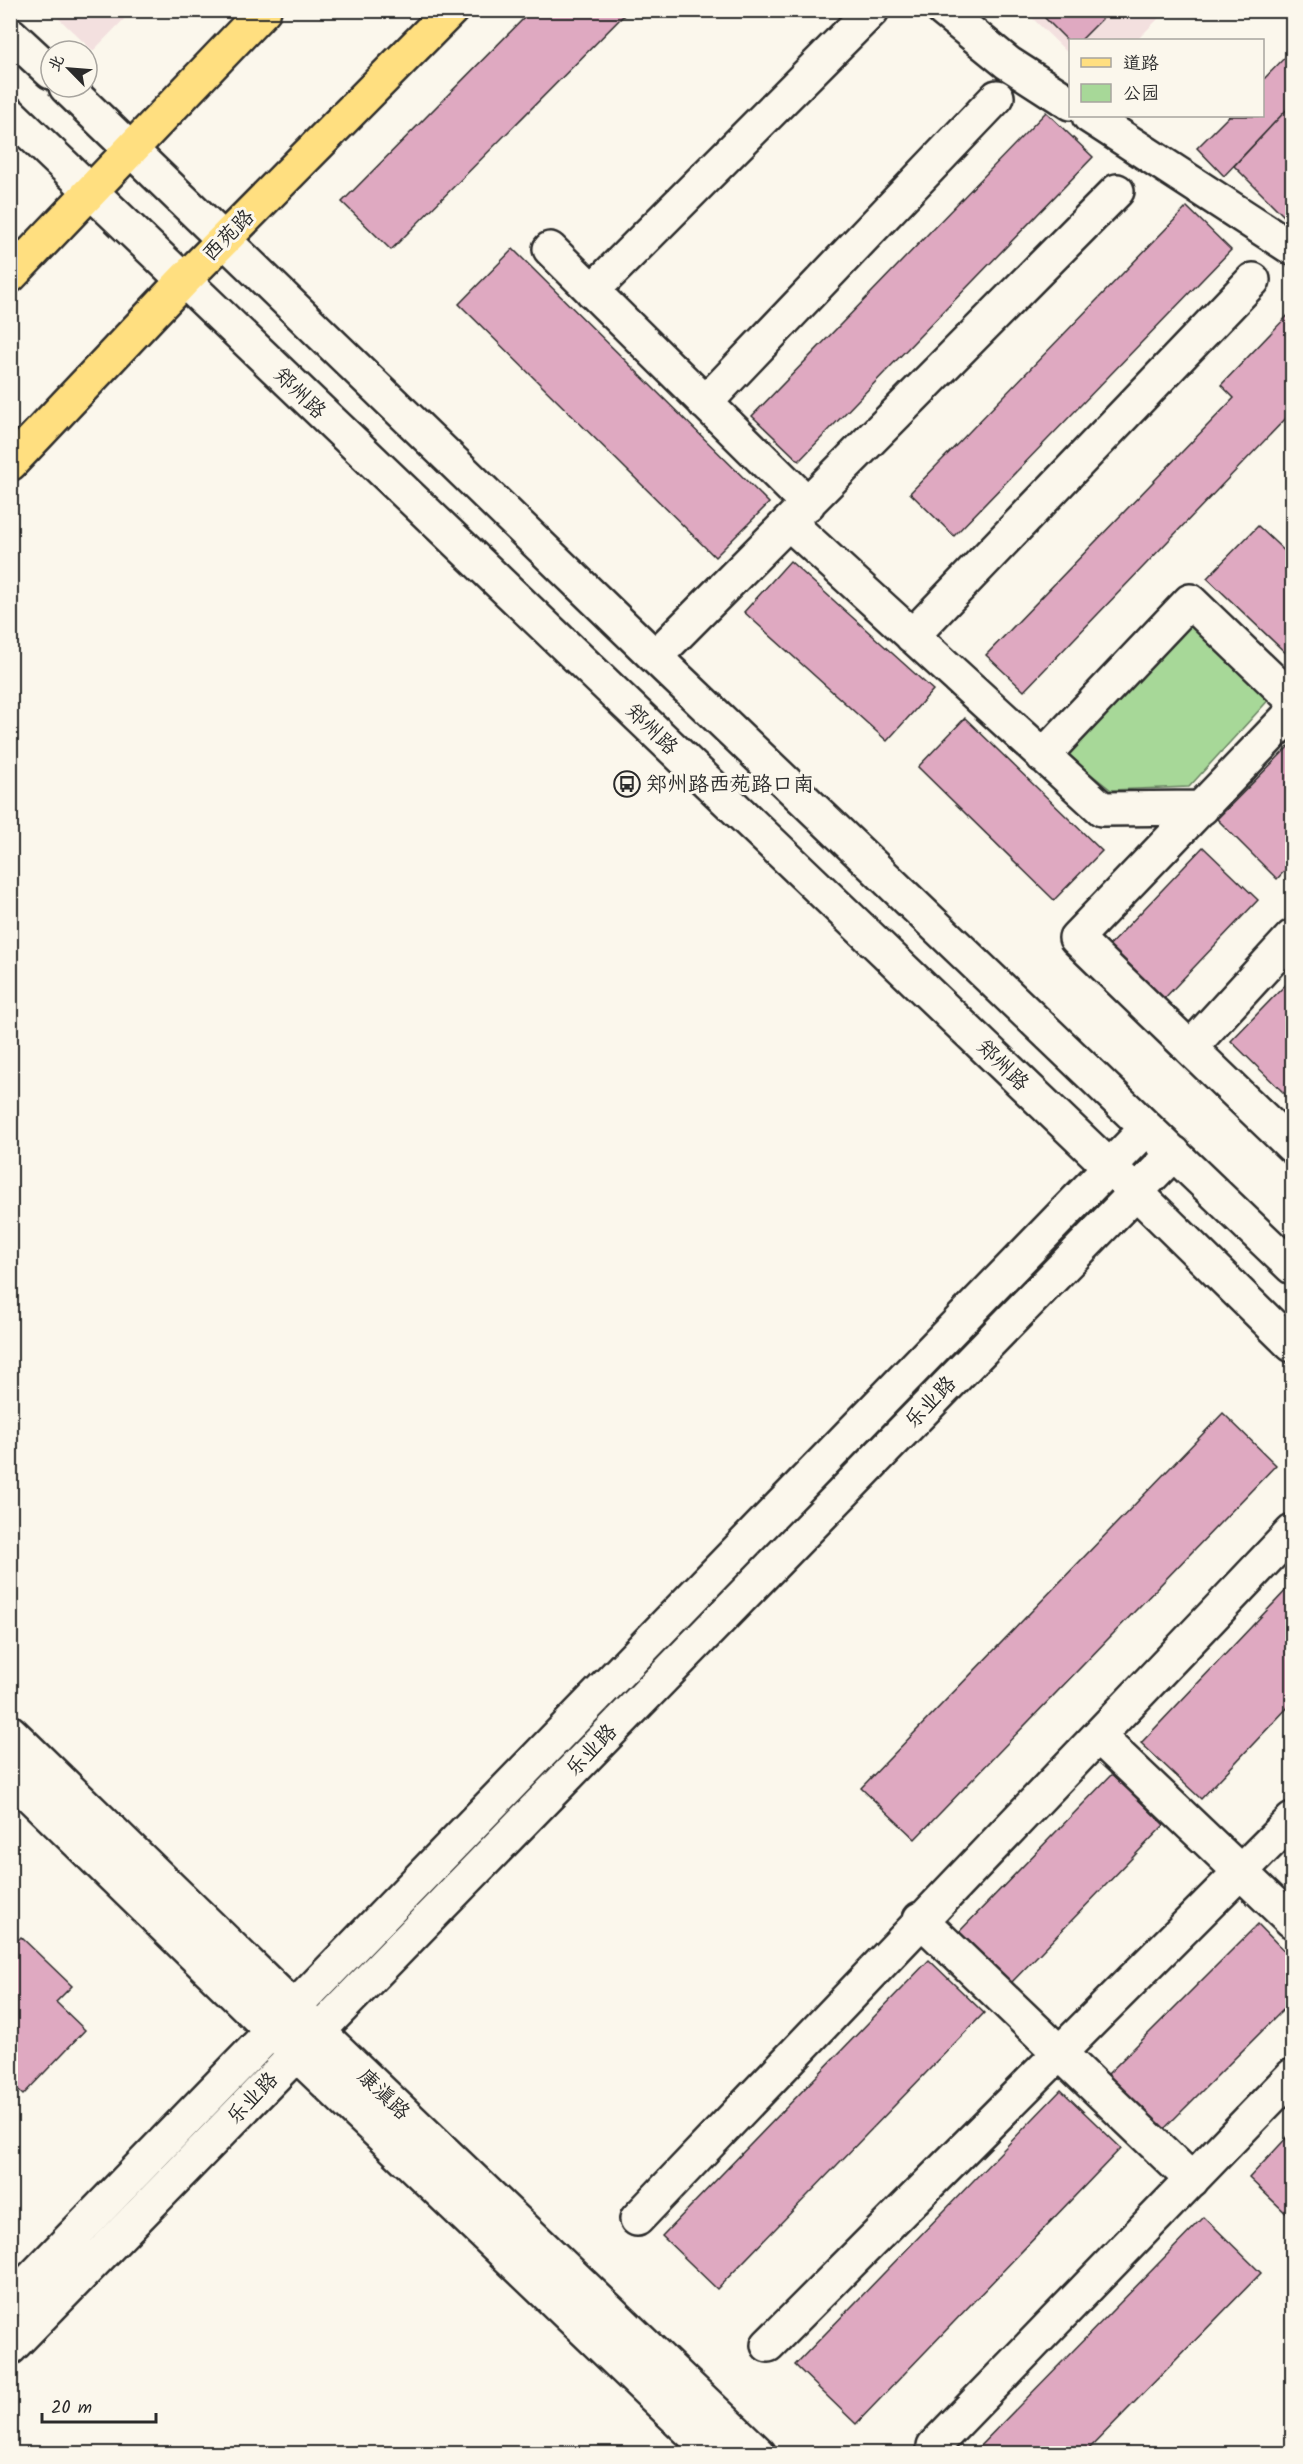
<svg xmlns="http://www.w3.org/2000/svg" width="1303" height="2464" font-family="Kalam,'LXGW WenKai TC',sans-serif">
	<rect width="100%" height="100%" fill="#fbf7ec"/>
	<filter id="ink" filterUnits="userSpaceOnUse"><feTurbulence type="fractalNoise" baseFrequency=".0167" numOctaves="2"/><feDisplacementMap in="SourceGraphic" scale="12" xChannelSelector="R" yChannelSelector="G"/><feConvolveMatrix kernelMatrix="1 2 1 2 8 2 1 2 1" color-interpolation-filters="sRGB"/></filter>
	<g filter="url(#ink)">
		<path fill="#f3e0df" d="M51,11H132L93,51Z
			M1025,11H1166L1137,40H1070V55Z"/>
		<path fill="#a7d898" stroke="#698262" stroke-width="1.5" d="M1190,619L1273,695L1189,787L1111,790L1067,755Z"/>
		<path fill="#dfa9c1" stroke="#2b2b2b" stroke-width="1.5" d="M532,10H629L391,250L342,202Z
			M1047,10H1111L1081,40H1070V43L1042,15Z
			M1292,50V104L1224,176L1197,148L1229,116H1262V81Z
			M1292,104V217L1289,221L1234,166Z
			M1046,112L1093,157L799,461L752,416Z
			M1187,207L1231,250L954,536L910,493Z
			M513,249L769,503L715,557L459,304Z
			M1292,311V412L1024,691L986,655L1234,398L1221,385Z
			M1258,526L1292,558V659L1207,578Z
			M790,561L933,690L887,741L744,612Z
			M965,718L1102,851L1054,900L918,767Z
			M1292,743V863L1277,879L1217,819Z
			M1203,847L1258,900L1159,1004L1104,951Z
			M1292,978V1101L1231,1041Z
			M1223,1413L1276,1465L915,1839L861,1788Z
			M1292,1584V1703L1201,1799L1141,1743Z
			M1112,1774L1164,1825L1011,1983L959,1932Z
			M1258,1924L1292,1959V2001L1159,2134L1104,2078Z
			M21,1937L72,1986L56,2002L85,2030L23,2095L10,2083V1948Z
			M929,1960L984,2013L717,2289L662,2236Z
			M1061,2090L1121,2148L856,2424L795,2365Z
			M1292,2132V2219L1249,2178Z
			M1204,2217L1261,2273L1084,2454H972Z"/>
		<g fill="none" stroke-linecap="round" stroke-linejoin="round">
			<g stroke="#2b2b2b" stroke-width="38">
				<path id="minor" d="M943,10L1008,63L1070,103
					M10,34L51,72
					M66,87L655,657L1292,1267
					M10,114L1135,1191L1292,1345
					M1089,116L1292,248
					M550,249L808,504
					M592,291L872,10
					M705,403L997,97
					M789,523L1102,809L1202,808
					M912,636L1253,280
					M655,657L1117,191
					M1043,756L1190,601L1292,699
					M1292,937L1190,1048L1292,1146
					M1190,1048L1076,938L1292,713
					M10,1732L294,2008L759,2454
					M1099,1737L1292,1921
					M10,1776L272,2031L714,2454
					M920,1919L1192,2180
					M637,2219C855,1989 1075,1762 1292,1532
					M10,2301L1146,1129
					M768,2345L1292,1820
					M10,2348L1174,1153
					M934,2446L1292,2076"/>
			</g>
			<g stroke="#2b2b2b" stroke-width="38">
				<path id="major" d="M10,276L264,10
					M10,464L183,281L451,10"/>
			</g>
			<use href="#minor" stroke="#fbf7ec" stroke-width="33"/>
			<use href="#major" stroke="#ffdf80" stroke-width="33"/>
		</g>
	</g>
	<defs>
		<g id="bus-ring" transform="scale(1.35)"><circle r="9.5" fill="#fbf7ec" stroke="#2b2b2b" stroke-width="1.5"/><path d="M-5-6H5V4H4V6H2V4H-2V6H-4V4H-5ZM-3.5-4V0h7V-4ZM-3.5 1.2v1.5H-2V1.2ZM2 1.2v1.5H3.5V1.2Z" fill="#2b2b2b"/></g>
	</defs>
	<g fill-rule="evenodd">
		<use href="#bus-ring" x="627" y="784"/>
	</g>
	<g text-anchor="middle" stroke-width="6" stroke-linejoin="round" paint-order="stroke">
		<g font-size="21" fill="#2b2b2b" stroke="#fbf7ec">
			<text transform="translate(228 235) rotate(-45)" y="7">西苑路</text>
			<text transform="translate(300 393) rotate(44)" y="7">郑州路</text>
			<text transform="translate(652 729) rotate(44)" y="7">郑州路</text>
			<text transform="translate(1003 1065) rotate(44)" y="7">郑州路</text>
			<text transform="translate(930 1402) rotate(-46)" y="7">乐业路</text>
			<text transform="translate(591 1750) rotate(-46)" y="7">乐业路</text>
			<text transform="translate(384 2094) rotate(44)" y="7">康滇路</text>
			<text transform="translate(252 2098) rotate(-46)" y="7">乐业路</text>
		</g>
		<g font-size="21" fill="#2b2b2b" stroke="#fbf7ec" text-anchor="start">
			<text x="646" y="791">郑州路西苑路口南</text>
		</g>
	</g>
	<rect width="1303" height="2464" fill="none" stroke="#fbf7ec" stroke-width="36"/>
	<rect x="18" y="18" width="1267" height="2428" fill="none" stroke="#2b2b2b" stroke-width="2" filter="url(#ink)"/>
	<rect x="1069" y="39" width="195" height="78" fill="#fbf7ec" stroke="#a8a59f" stroke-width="1.5"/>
	<rect x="1081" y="58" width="30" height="9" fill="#ffdf80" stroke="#a8a59f" stroke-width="1.5"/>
	<text x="1123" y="69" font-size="18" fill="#2b2b2b">道路</text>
	<rect x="1081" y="84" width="30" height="18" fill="#a7d898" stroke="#a8a59f" stroke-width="1.5"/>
	<text x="1123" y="99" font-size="18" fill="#2b2b2b">公园</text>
	<g transform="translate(69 69) rotate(295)"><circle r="28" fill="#fbf7ec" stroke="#a8a59f" stroke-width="1.5"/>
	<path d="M0-4.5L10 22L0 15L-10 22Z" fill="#2b2b2b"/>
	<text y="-9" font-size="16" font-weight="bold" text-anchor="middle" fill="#2b2b2b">北</text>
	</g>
	<path d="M42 2413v9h114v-9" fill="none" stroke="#2b2b2b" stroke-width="3"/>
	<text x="51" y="2413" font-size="18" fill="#2b2b2b" stroke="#fbf7ec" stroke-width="4.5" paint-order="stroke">20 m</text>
</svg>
